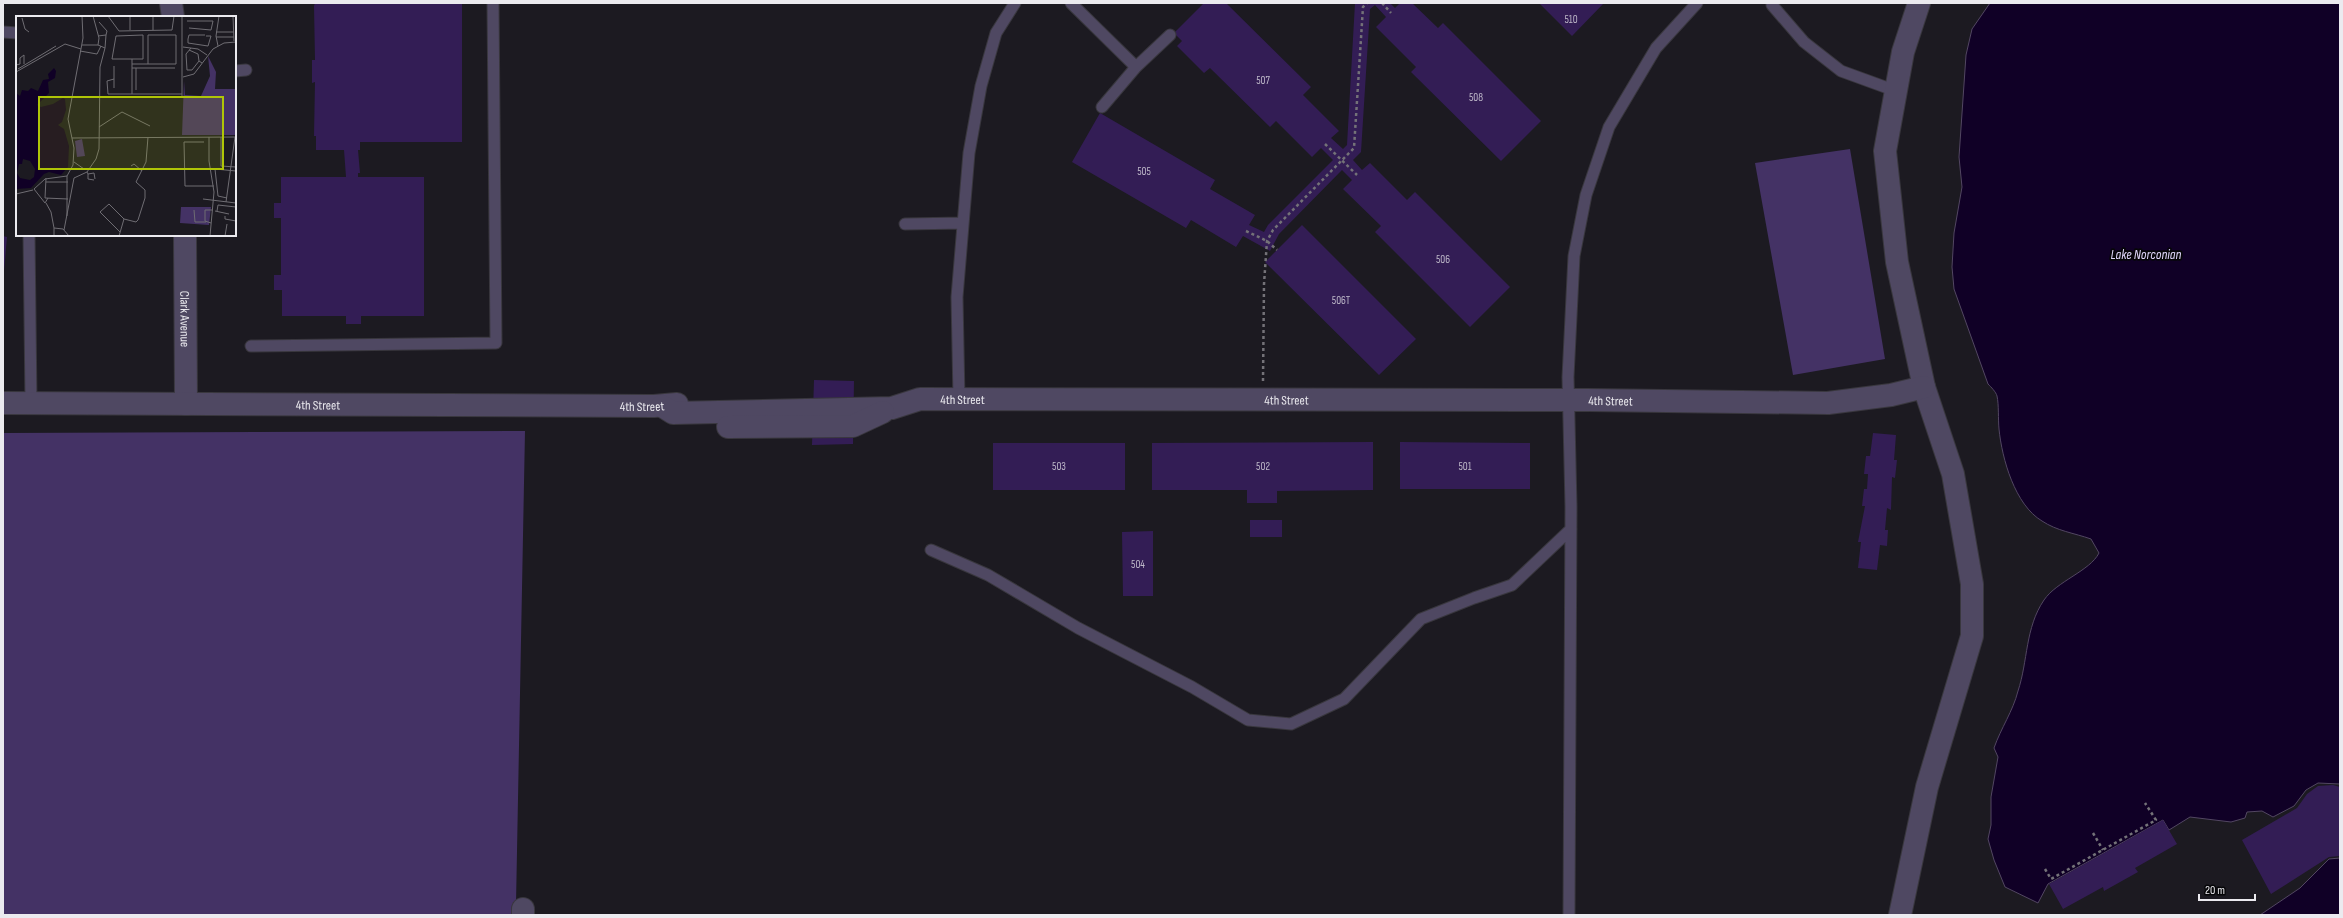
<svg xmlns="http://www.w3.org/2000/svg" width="2343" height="918" font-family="'Sofia Sans Condensed',sans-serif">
	<rect width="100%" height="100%" fill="#1c1a21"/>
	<path fill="#443265" d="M1850,149L1885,359L1793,375L1755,163Z
		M525,431L516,904L512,905L511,915H3V433Z"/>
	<path fill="#100026" stroke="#524662" d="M1990,3H2340V784L2318,783L2306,790L2294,806L2273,817L2262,811L2247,812L2245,818L2231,822L2190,817L2169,830L2163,820L2048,884L2038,903L2005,887L1994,860L1988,839L1991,825V797L1998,757L1994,748C2001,728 2013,711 2018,691C2028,661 2025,628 2044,600C2057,581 2090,571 2099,553L2091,539C2074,533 2057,531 2042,521C2015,505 2002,459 1999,429C1998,419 1999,405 1997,396C1996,392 1991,387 1988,384L1954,289L1952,267L1954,233L1962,187L1959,157L1966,55L1972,29Z
		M2340,858V915H2260L2300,888L2329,859Z"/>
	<path fill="#331d55" d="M315,3H462V142H360V150H358L360,173H358V177H424V316H361V324H346V316H282V290H274V275H281V218H274V203H281V177H346L344,150H316V136H314L315,82L312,83V60H315L314,6Z
		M1204,3H1226L1311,87L1303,95L1339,131L1331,138L1343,149L1347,145L1355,3H1390L1395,8L1400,3H1412L1438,28L1443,23L1541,121L1501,161L1411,72L1416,67L1376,27L1386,17L1375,5L1370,9L1361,152L1353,160L1362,170L1370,163L1407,200L1415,192L1510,287L1470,327L1375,232L1381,226L1343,189L1352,180L1342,170L1279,234L1270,251L1243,236L1236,247L1191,220L1186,228L1072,162L1100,113L1215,180L1210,189L1255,215L1249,225L1264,232L1268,225L1333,160L1321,148L1312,157L1276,121L1270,127L1210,68L1204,73L1177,46L1182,41L1174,33Z
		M1539,3H1604L1572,36Z
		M1302,225L1416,339L1379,375L1265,262Z
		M3,236L7,237L4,271H3Z
		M814,380L854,381L853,444L812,445Z
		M1873,433L1896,435L1894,460H1897L1895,478L1892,477L1891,510L1887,508L1885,530H1888L1887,546L1880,545L1877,570L1858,568L1861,542H1858L1865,506H1862L1864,489H1867L1868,474H1864L1866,456H1870Z
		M1373,442V490L1277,491V503H1247V490H1152V443Z
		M1400,442L1530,443V489H1400Z
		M993,443H1125V490H993Z
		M1250,520H1282V537H1250Z
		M1153,531V596H1123L1122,532Z
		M2333,785L2340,787V856L2329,857L2271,894L2242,840L2297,808L2307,794L2318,786Z
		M2163,820L2177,844L2135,868L2138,872L2104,891L2103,887L2063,909L2049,884Z"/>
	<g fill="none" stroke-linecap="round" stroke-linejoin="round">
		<g stroke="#39373e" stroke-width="13">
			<path id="service" d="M1071,3L1136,67L1170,35
				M1772,5L1804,42L1841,71L1896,91
				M3,32L17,33
				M235,71L246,70
				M1102,107L1136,67
				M905,224L963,223
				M29,235L31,402
				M251,346L496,343L493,3
				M959,399L957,297L969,153L981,86L996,33L1015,3
				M931,550L988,575L1078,628L1192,687L1248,720L1291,724L1344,699L1421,619L1474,598L1512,585L1571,529
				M1569,915L1571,507L1568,377L1574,256L1586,195L1609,127L1656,48L1697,3"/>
		</g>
		<g stroke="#39373e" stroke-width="24">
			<g id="minor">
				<path d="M171,3L173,17"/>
				<path id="s1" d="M185,235L186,404"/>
				<path d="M523,915V909"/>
				<path d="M1900,915L1927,787L1972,636V584L1953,474L1924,387L1897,262L1885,151L1903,52L1919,3"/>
			</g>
		</g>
		<g stroke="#39373e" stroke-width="24">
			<g id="tertiary">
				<path id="s2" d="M3,403L654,406L677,404"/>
				<path id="s3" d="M662,406L673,413L892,408L920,399L1589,400L1828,403L1891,395L1924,387"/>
				<path d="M728,427L853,426L883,412"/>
			</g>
		</g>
		<path stroke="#747278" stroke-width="2.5" stroke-dasharray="3 3" stroke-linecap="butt" d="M1382,3L1391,13
			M1325,144L1357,175
			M1246,231L1267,241L1277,250
			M1263,381L1264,284L1267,241L1273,230L1354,148L1363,7L1367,3
			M2093,833L2103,850
			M2045,869L2051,879L2156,820L2145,803"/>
		<use href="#service" stroke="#4f4862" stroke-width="11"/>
		<use href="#minor" stroke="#4f4862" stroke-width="22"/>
		<use href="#tertiary" stroke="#4f4862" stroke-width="22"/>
	</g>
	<g text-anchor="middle" stroke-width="3.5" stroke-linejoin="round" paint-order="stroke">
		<g font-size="11" fill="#bdb7c8">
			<text x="1571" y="23">510</text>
			<text x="1263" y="84">507</text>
			<text x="1476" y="101">508</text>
			<text x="1144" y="175">505</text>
			<text x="1443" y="263">506</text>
			<text x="1341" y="304">506T</text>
			<text x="1059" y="470">503</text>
			<text x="1263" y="470">502</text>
			<text x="1465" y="470">501</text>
			<text x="1138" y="568">504</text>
		</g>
		<g font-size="13" fill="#ebeaef" stroke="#060608">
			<text dy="5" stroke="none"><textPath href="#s1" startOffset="84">Clark Avenue</textPath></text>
			<text dy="5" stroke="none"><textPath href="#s3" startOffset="304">4th Street</textPath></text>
			<text dy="5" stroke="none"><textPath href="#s3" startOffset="628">4th Street</textPath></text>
			<text dy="5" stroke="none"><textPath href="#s3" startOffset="952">4th Street</textPath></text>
			<text dy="5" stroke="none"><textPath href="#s2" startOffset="315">4th Street</textPath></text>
			<text dy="5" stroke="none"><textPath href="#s2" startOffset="639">4th Street</textPath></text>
		</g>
		<g font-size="14" font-style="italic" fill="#e0d6fb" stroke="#060608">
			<text x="2146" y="259">Lake Norconian</text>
		</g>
	</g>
	<g transform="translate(16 16)">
		<rect width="220" height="220" fill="#1c1a21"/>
		<path d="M192,40L200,56L199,73H220V119H166L168,65L169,79L185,80L194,60ZM66,123L69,140L61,141L59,125ZM165,191H195L193,209L164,207Z" fill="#443265"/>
		<path d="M38,52L40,55L39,62L32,66L33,77L21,89L25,91L37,88L47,82L49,83L50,94L46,106L42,109L48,113L53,130L52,151L45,159L33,156L28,158L15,172L0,173V77L4,80L6,74L12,75L15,72L22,75L27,64L33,63L32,58ZM7,143L14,145L19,153L18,161L14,164L4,162L1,157L3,148H6Z" fill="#100026" fill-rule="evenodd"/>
		<path fill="none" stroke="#6f6d73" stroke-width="1" d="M92,0L103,15L156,14L158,0M114,0V14M137,0V14M217,0L218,25M6,2L9,13L13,16M171,5H197L195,14L173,12M200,16H218M82,20L90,19L91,15L83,6M200,21H218M172,23V27L192,30L195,20H190M172,23L173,19H189M66,29H82L83,22L77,0M202,30L200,20L203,0M167,31L182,33L191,39M89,32L90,19M175,32L170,38L171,54H176L183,45L186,47M173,34L182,38L183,45M64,35L81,38L85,30M116,43H96L100,20L127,19V43H116V78M116,48H160V19H132V48M0,49L4,48V42L8,39V48M98,50V72M116,52H159M120,52V74M2,53L40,30M0,56L49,28L65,33M167,61L178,58L197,33L208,27L220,26M98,63L91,65L92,78H166M166,81V0M83,111L106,96L134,110M193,121V145L198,176L194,220M205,121V150L220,151M56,122L220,121M188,126H168L169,170H198M58,146L68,153M115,150L118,148L126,155M72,158L71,156L80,143L83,133L84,51L89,32L82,29M51,160V200M30,162L29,182L52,183M78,164L72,163V158L78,157L79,163M30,166H52M0,178L17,174M32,182L29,187L18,173L29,163L51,160L57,149L58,132L52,103L67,22L66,0M211,182L202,180L199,153L220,155M187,183L220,187M210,186L219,121M30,187L35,196L38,212M178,194L179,206H190M199,195L213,198M201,195L202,189L220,191M209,200V203L220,205M195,207L189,205V194H197M48,214L58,162L71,156M104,216L84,196L93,188L108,203M38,220V212L47,213L53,220M103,220L108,203L120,206L122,204L129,182V174L120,166L130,146L132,121M209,220L211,208"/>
		<path fill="#afc507" fill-opacity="0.15" stroke="#afc507" stroke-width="2" d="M23,81H207V153H23Z"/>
		<rect width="220" height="220" fill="none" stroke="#ebeaef" stroke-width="2"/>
	</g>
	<rect width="2343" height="918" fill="none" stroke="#ebeaef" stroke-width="8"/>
	<path d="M2199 894v6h56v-6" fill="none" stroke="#ebeaef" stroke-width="2"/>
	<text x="2205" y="894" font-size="12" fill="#ebeaef" stroke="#060608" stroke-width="3" paint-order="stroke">20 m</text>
</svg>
